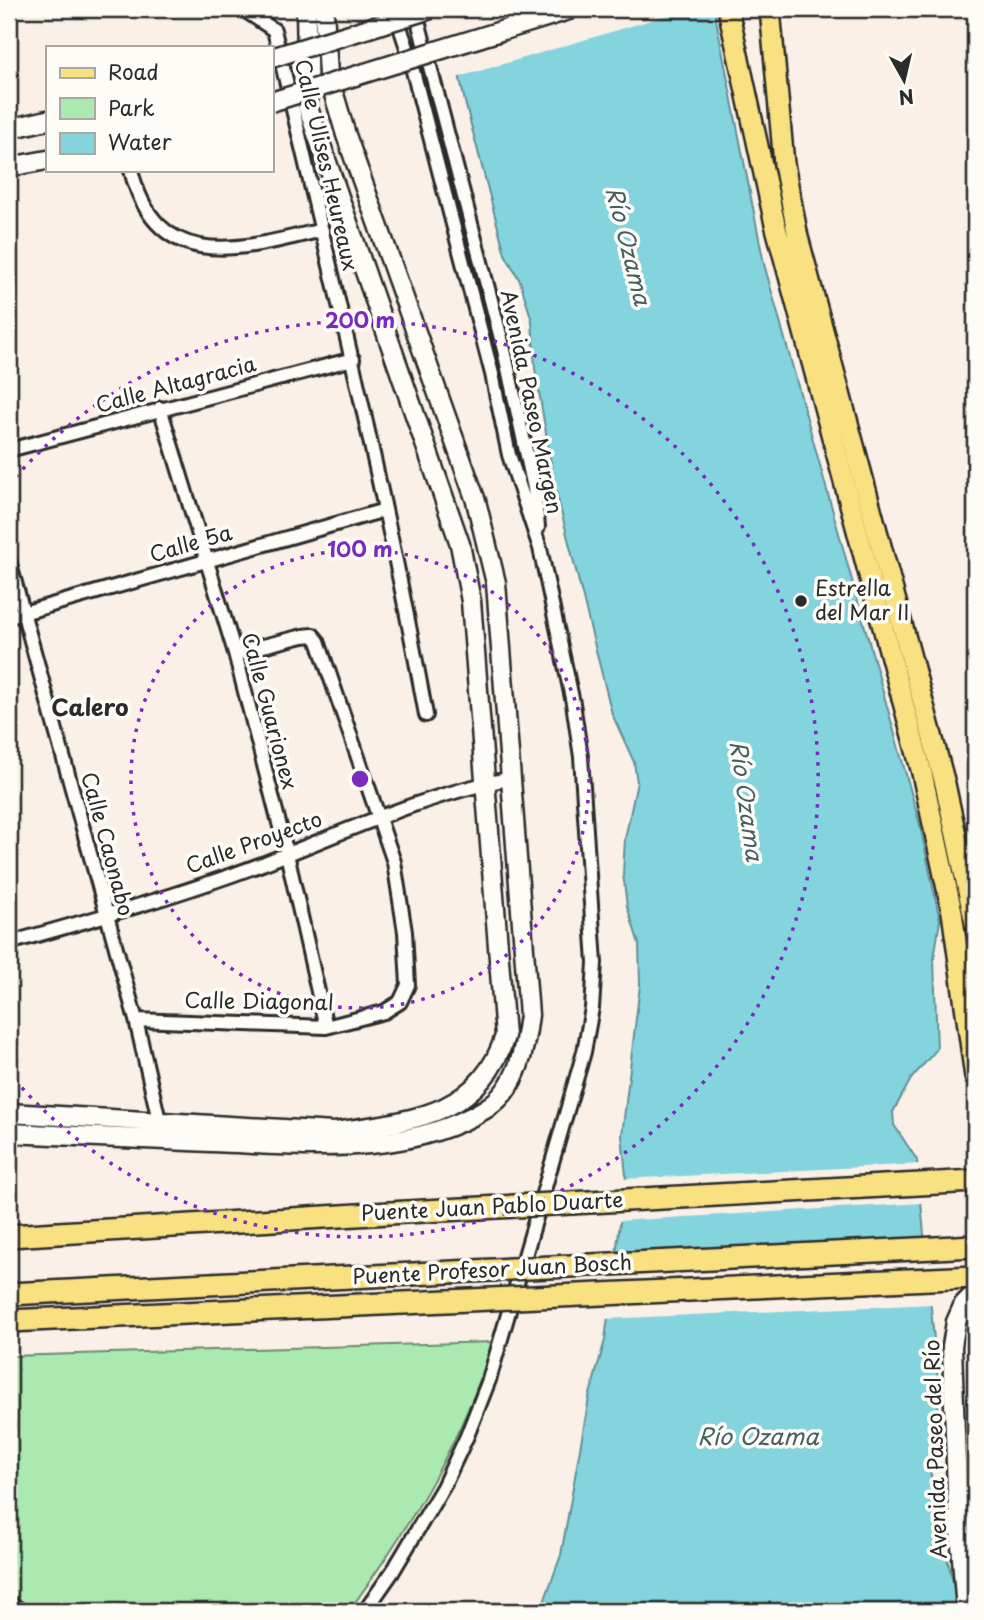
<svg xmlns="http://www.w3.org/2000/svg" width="984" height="1620" font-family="'Playpen Sans',sans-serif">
	<rect width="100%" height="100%" fill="#fbf0e7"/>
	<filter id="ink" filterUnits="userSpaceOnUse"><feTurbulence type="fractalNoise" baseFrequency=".0143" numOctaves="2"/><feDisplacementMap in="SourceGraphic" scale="14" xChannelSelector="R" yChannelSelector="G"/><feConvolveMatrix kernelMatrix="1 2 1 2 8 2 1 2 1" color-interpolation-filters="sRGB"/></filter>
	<g filter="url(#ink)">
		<path fill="#aaeab1" stroke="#6a8a6e" stroke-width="2" d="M493,1342C462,1442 410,1526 349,1611H37L9,1596V1356Z"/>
		<path fill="#84d4de" stroke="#609096" stroke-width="2" d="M445,9H714L764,264L920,825L940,920L934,959L937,1049L911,1079L893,1112L894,1125L917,1160L938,1382V1414L929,1464L940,1528L960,1611H548L545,1599L561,1555L589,1398L605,1340L626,1176L622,1135L640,985L639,944L627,906L623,874L625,839L637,782L634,762L612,714L555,487L535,368L532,321L520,281L505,254L465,102Z"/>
		<path fill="#fbf0e7" d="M442,9H688L456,78Z
			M921,1164L923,1203L617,1221L622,1179Z
			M927,1239L933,1304L604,1319L612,1255Z"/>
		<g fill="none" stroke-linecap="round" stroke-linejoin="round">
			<g stroke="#2b2b2b" stroke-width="18">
				<path id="street" d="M243,9L274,30C328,257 384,485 426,715
					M415,9L504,350L534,488L538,527
					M131,170C157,276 242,249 322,230
					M160,408L235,653L287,854L326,1027
					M9,450L353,359
					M9,561L136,1020L161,1129
					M9,617L385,510
					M9,943C94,919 180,895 262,864C345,832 425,794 513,778
					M136,1020L326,1027L384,1012L400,1002L408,985L405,932L394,862L318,641L313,635L303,636L235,653
					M9,1603L22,1611
					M365,1611L393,1571L443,1487L467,1436L489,1380L584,1052L592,1008L595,963L581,757L573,703L540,548L509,455L492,374L407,48L394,9"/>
			</g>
			<g stroke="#2b2b2b" stroke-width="23">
				<path id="secondary" d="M9,129L47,120
					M9,167L47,160
					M9,1113L334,1132C408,1121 480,1117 505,1036L471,601L460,544L308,108L306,9
					M9,1133C76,1136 144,1139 211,1142C301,1145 406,1159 487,1108C518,1088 525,1048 529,1015L496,583L476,501L346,135L328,74L324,9
					M966,1611L957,1492L952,1346L956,1322L964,1304L975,1293"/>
			</g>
			<g stroke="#2b2b2b" stroke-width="24">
				<path id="primary" d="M728,9L775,224L922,773L952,912L975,1077
					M770,9L784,164L798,237L945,784L975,923
					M975,1435V1487"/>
			</g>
			<g stroke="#2b2b2b" stroke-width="26">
				<path id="highway" d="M9,1236L406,1212"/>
			</g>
			<use href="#street" stroke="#fdfcf7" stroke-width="12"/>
			<use href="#secondary" stroke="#fdfcf7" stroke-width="18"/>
			<use href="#primary" stroke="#f9e181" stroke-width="19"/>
			<use href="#highway" stroke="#f9e181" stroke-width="21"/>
			<g stroke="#2b2b2b" stroke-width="23" stroke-linecap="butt">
				<path id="secondary-bridge" d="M271,58L431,9
					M271,102L572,9"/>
			</g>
			<g stroke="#2b2b2b" stroke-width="26" stroke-linecap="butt">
				<path id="highway-bridge" d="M406,1212L975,1181
					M9,1294L975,1246
					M9,1321L975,1277"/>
			</g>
			<use href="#secondary-bridge" stroke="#fdfcf7" stroke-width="18"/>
			<use href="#highway-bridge" stroke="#f9e181" stroke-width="21"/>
		</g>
	</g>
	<g fill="none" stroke="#7b2cbf" stroke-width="3.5" stroke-dasharray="3.5 7">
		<circle cx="360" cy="779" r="229"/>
		<path d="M9 485A458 458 0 1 1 9 1073"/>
	</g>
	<circle fill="#2b2b2b" stroke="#fdfcf7" stroke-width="2.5" cx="801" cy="601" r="7"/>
	<g text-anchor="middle" stroke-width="7" stroke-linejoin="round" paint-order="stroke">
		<g font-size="21" fill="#2b2b2b" stroke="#fdfcf7">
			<text transform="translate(326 165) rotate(77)" y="7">Calle Ulises Heureaux</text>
			<text transform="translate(176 385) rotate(-15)" y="7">Calle Altagracia</text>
			<text transform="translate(531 402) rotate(78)" y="7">Avenida Paseo Margen</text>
			<text transform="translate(191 544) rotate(-16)" y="7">Calle 5a</text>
			<text transform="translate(269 711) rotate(75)" y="7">Calle Guarionex</text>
			<text transform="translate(254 843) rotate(-20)" y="7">Calle Proyecto</text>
			<text transform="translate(107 844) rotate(75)" y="7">Calle Caonabo</text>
			<text transform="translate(259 1002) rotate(1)" y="7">Calle Diagonal</text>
			<text transform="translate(492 1207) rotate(-3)" y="7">Puente Juan Pablo Duarte</text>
			<text transform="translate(492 1270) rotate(-3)" y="7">Puente Profesor Juan Bosch</text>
			<text transform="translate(936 1449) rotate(-92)" y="7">Avenida Paseo del Río</text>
		</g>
		<g font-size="21" fill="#2b2b2b" stroke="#fdfcf7" text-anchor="start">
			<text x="815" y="596">Estrella<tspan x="815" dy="24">del Mar II</tspan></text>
		</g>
		<g font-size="23" font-style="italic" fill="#465e61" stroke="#fdfcf7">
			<text transform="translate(628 246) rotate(76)" y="8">Río Ozama</text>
			<text transform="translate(746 801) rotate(82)" y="8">Río Ozama</text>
			<text x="758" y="1445">Río Ozama</text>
		</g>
		<g font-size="23" font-weight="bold" fill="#2b2b2b" stroke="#fdfcf7">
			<text x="90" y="716">Calero</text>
		</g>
	</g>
	<circle cx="360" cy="779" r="10" fill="#7b2cbf" stroke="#fdfcf7" stroke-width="3.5"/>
	<g font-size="21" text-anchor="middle" font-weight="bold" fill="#7b2cbf" stroke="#fdfcf7" stroke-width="7" stroke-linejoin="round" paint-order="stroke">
		<text x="360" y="328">200 m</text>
		<text x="360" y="557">100 m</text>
	</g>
	<rect width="984" height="1620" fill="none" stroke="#fdfcf7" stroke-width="35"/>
	<rect x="18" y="18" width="949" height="1585" fill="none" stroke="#2b2b2b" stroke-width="2.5" filter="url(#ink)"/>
	<rect x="46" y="46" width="228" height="126" fill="#fdfcf7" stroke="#a9a8a5" stroke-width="2"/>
	<rect x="60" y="68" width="35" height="10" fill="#f9e181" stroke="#a9a8a5" stroke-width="2"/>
	<text x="108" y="80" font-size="21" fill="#2b2b2b">Road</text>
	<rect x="60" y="98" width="35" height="21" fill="#aaeab1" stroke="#a9a8a5" stroke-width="2"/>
	<text x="108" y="116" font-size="21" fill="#2b2b2b">Park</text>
	<rect x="60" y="133" width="35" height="21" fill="#84d4de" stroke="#a9a8a5" stroke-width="2"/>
	<text x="108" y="150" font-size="21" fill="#2b2b2b">Water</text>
	<g transform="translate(904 80) rotate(172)" stroke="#fdfcf7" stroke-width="5" paint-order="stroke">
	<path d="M0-5L12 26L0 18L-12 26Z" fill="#2b2b2b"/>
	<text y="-10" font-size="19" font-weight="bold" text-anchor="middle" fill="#2b2b2b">N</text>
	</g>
</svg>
